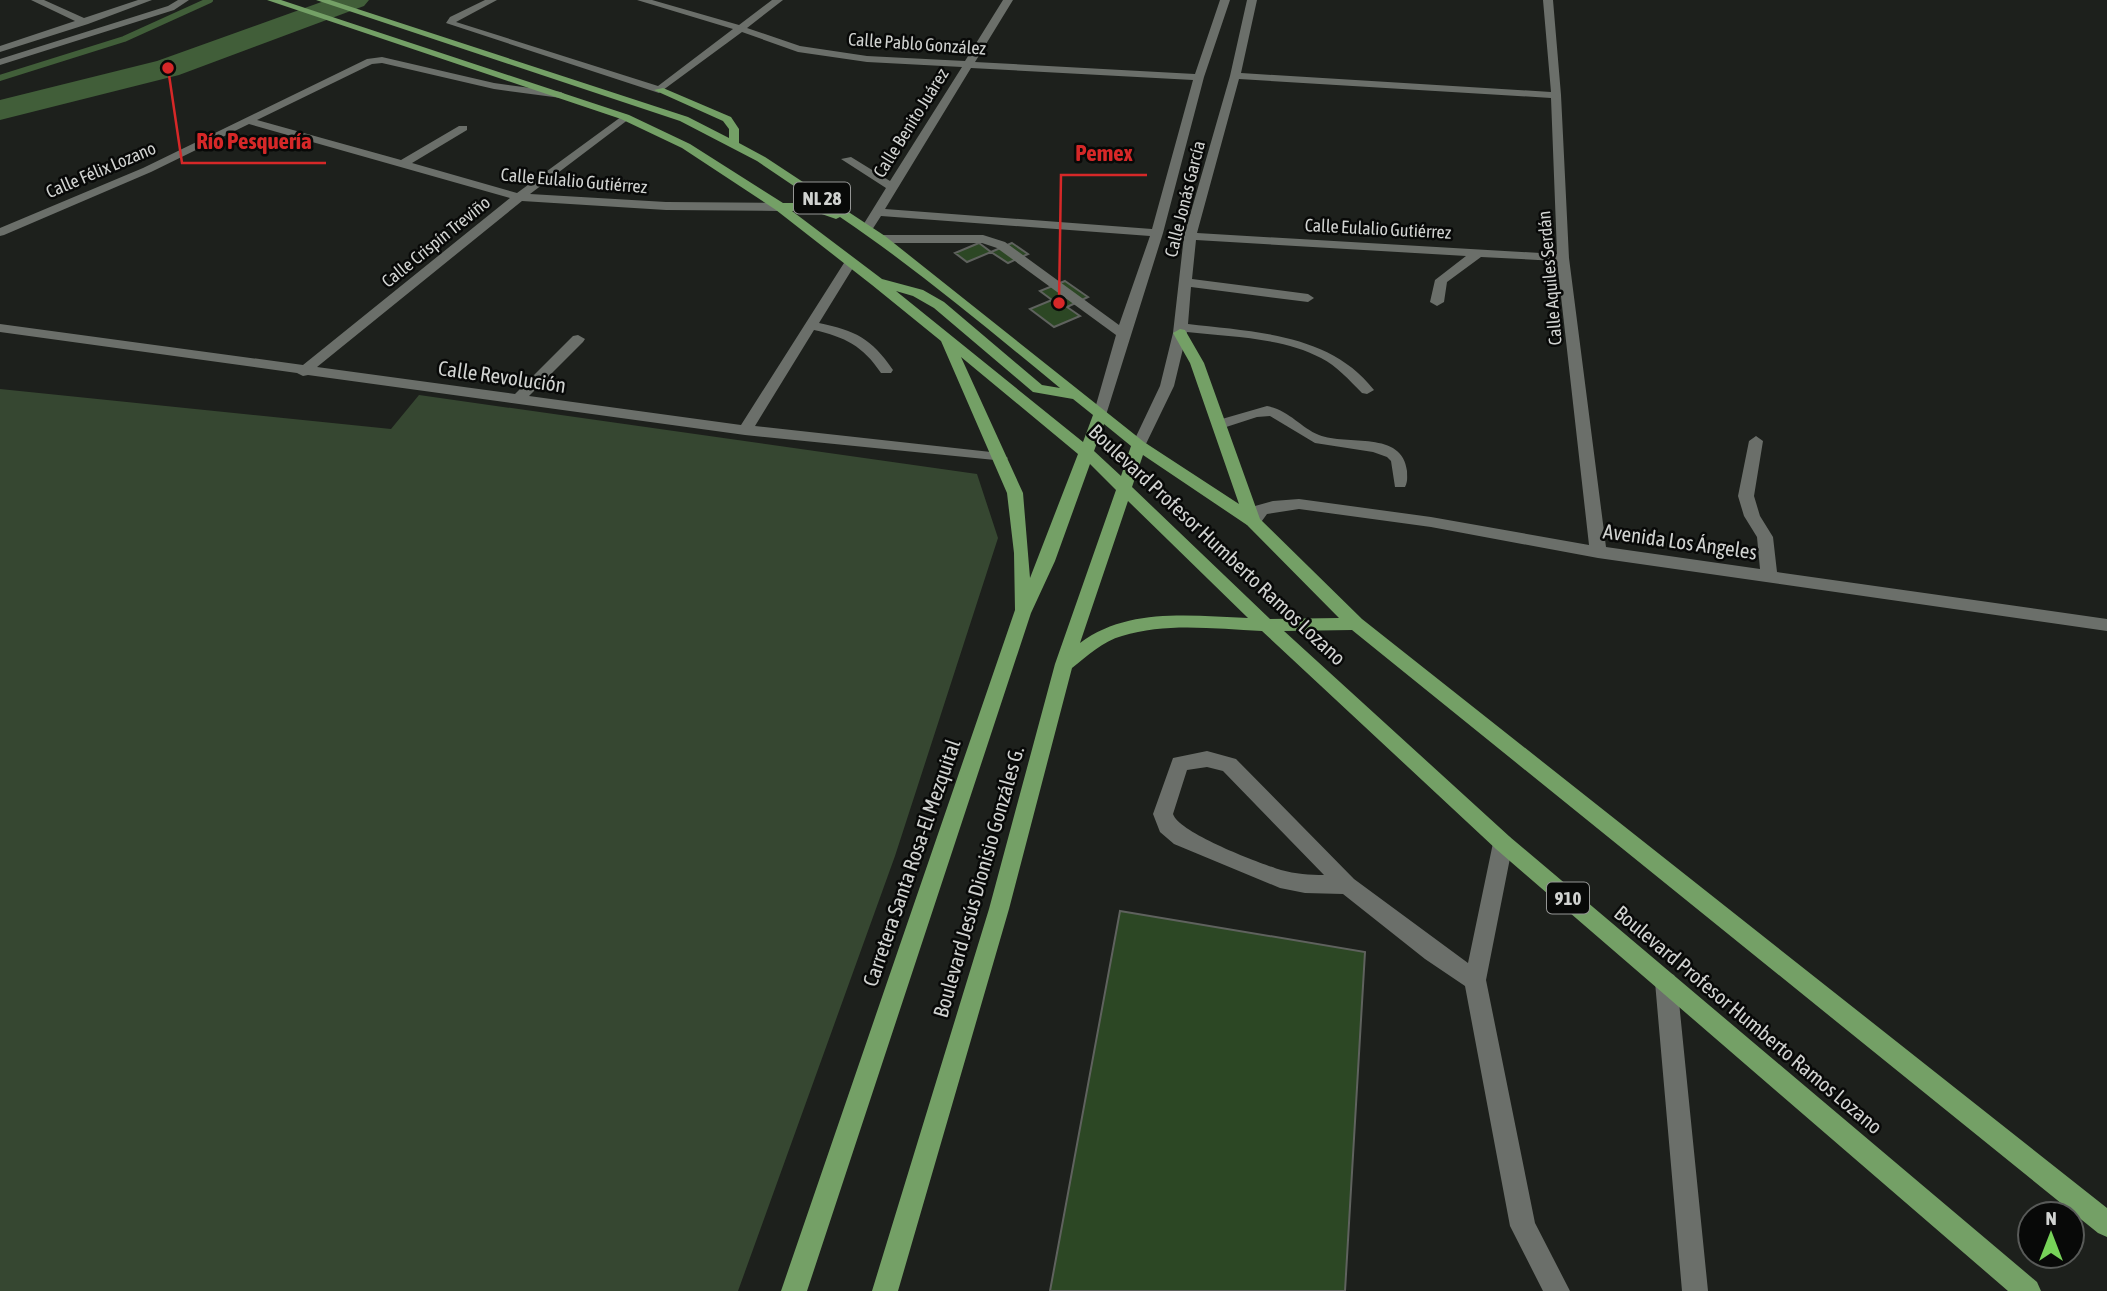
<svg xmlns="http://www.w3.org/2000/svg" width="2107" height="1291" font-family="'Asap Condensed',sans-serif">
	<rect width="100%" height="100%" fill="#1d201c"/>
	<path fill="#364731" d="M0,389L391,429L419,395L977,474L998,538L895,856L738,1291H0Z"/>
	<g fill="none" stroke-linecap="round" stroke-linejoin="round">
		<path stroke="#415e39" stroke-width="6" d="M0,78L124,39L210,0"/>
		<path fill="#415e39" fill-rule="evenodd" d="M327,0H369L364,6L179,75L0,120V100L157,61Z"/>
	</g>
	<path fill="#2c4724" stroke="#5f625e" stroke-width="2" d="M979,243L991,252L967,262L955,253Z
		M1012,243L1028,254L1008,263L991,252Z
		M1065,281L1088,297L1067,307L1080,316L1054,327L1030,309L1052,300L1040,291Z
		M1120,911L1365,952L1345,1291H1050Z"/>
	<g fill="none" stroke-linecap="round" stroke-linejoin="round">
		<path fill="#6b6f6a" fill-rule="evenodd" d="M31,0H44L84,18L138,0H152L88,24L0,52V46L75,21Z
			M178,0H189L174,10L0,65V59L168,6Z
			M485,0H497L456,22L658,86L733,29L637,0H652L739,25L772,0H783L747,28L800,46L867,56L965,61L1003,0H1013L975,62L1195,74L1220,0H1230L1204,77L1163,233L1106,415L1101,417L1094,412L1116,335L997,248L982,243H881L875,239L881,235H983L1005,242L1119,325L1150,236L881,216L870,233L860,230L886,188L841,159L851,157L890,181L962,67L867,62L798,52L742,32L659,93L446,23L450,17ZM971,68L1193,80L1152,229L885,209Z
			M1247,0H1257L1241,73L1551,92L1543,0H1553L1561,95L1569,258L1606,547L1760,569L1757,537L1744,516L1738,496L1749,441L1756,436L1763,441L1754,496L1760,516L1773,537L1777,572L2107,619V631L1598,558L1431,527L1299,509L1267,514L1259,525H1247L1245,521L1255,506L1273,501L1299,499L1431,517L1589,545L1557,261L1481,257L1447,282L1444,302L1437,306L1430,302L1435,280L1466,256L1196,240L1192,279L1308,294L1314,298L1308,302L1191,287L1188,324C1254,332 1330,333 1374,390L1367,394L1362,393C1349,380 1337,366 1321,358C1282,337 1229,337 1187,332L1174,386L1144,448H1134L1132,445L1160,386L1173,333L1184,236L1230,76ZM1239,79L1551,98L1557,254L1197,233Z
			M382,57L494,83L561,92L566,95L561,98L494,89L382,63L372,64L257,120L401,160L459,126H467V130L412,163L517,193L625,114L630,117L629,119L530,194L666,202L780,203L786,207L780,211L666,210L522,201L317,367L515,394L573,336L578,335L585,339L583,342L529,396L741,425L844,263L850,259L856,263L819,323C856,331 871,338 893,370L891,373H881C863,346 845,337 814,330L755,426L1000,453L1008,458L1005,461L745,435L308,375L303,376L297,373L0,332V324L303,365L510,198L249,124L151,172L4,235L0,236V228L143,168L367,59Z
			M1267,406C1289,410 1300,427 1319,435C1347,446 1403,430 1407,471C1407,477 1408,481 1405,487H1395L1391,461L1387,457L1373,452L1315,443L1270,416L1257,417L1220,429L1213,424L1215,421Z
			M1207,751L1236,759L1354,879L1468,963L1493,843L1496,837L1503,834L1510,837L1513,843L1486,980L1535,1223L1570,1291H1543L1510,1226L1465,986L1425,959L1343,894L1305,893L1280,888L1174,844L1160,832L1153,814L1173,758ZM1207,767L1223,771L1324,875C1310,875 1295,874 1281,870C1259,863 1179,833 1173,814L1187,770Z
			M1666,972L1674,975L1677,982L1708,1291H1682L1655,982L1658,975Z"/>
		<path fill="#74a066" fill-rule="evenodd" d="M267,0H281L629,115L690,144L783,203H814L825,207L757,161L680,121L316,0H330L688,117L729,138V129L723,121L654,90L663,88L731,117L739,129V143L765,157L885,236L1144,442L1239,504L1190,363L1173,333L1180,329L1185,330L1204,363L1260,519L1362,619L2107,1208V1237L2098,1233L1352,630L1284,631L1510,837L2037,1282L2041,1291H2008L1496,849L1262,631C1216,629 1167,622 1122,636C1103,641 1087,656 1072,668L1009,909L898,1291H872L989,909L1055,664L1116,490L1090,464L1055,561L1031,613L807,1291H781L1015,610L1014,553L1007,493L941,341L872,285L776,210L682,148L621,119ZM792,211H813L836,219L840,217C917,269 988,329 1060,388L1042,385L944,302L923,290L882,279ZM896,291L913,296L934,308L1033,392L1073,399L1093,415L1083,442ZM961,357L1078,454L1030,578L1023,493ZM1104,424L1131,446L1121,476L1094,451ZM1143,455L1247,525L1339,618L1270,619L1132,487ZM1128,501L1248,618C1192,616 1128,607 1080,643Z"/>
	</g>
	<g text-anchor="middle" stroke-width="5" stroke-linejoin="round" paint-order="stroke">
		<g font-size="18" fill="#d1d3d1" stroke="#080908">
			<text transform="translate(917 44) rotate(4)" y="6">Calle Pablo González</text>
			<text transform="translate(911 123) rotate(-58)" y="6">Calle Benito Juárez</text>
			<text transform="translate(101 170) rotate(-23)" y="6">Calle Félix Lozano</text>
			<text transform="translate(574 181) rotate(5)" y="6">Calle Eulalio Gutiérrez</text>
			<text transform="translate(1185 199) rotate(-76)" y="6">Calle Jonás García</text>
			<text transform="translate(1378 229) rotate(3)" y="6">Calle Eulalio Gutiérrez</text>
			<text transform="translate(436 242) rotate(-39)" y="6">Calle Crispín Treviño</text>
			<text transform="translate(1550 278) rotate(-95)" y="6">Calle Aquiles Serdán</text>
		</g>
		<g fill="#080908" stroke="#959695" stroke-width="2">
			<rect x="794" y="182.5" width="56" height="31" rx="5"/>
			<rect x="1547" y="882.5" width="42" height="31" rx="5"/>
		</g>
		<g font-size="19" font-weight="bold" fill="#d1d3d1">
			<text x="822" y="205">NL 28</text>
			<text x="1568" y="905">910</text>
		</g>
		<g font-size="21" fill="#d1d3d1" stroke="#080908">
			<text transform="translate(502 377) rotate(8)" y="7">Calle Revolución</text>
			<text transform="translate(1680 542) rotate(8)" y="7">Avenida Los Ángeles</text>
			<text transform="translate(1217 545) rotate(43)" y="7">Boulevard Profesor Humberto Ramos Lozano</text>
			<text transform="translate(912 863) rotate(-71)" y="7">Carretera Santa Rosa-El Mezquital</text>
			<text transform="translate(979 882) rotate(-74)" y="7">Boulevard Jesús Dionisio Gonzáles G.</text>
			<text transform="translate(1748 1020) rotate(40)" y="7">Boulevard Profesor Humberto Ramos Lozano</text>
		</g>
	</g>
	<path fill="none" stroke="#d62828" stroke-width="2.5" d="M168 68L182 163H326M1059 303L1061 175H1147"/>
	<g fill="#d62828" stroke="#080908" stroke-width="2.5">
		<circle cx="168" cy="68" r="7"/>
		<circle cx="1059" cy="303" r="7"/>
	</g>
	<g font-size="23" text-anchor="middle" font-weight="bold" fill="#d62828" stroke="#080908" stroke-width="5" stroke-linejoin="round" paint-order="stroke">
		<text x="254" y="149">Río Pesquería</text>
		<text x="1104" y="161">Pemex</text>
	</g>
	<g transform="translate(2051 1235)"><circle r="33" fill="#080908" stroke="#585a58" stroke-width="2"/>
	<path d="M0-5L12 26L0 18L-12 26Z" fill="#77d259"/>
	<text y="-10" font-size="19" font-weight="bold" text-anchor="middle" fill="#d1d3d1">N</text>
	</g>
</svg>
